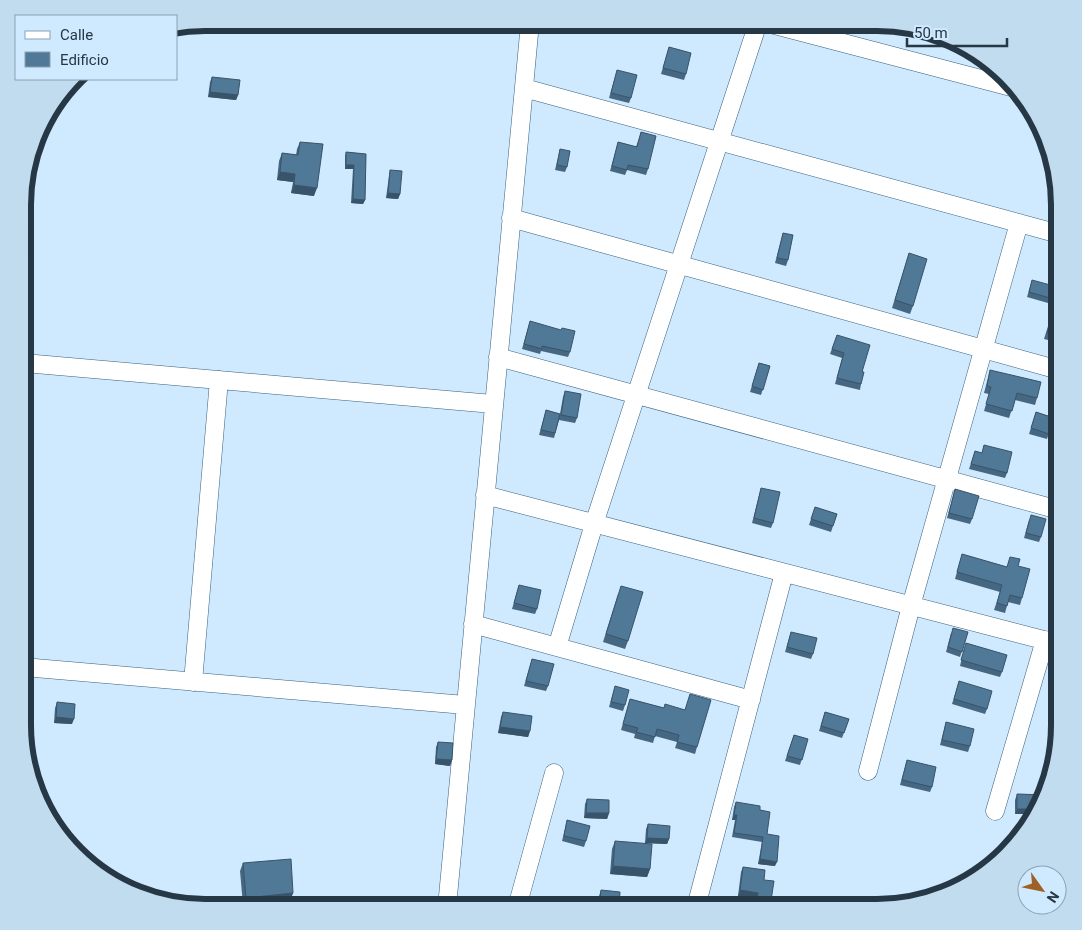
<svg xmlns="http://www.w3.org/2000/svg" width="1082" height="930" font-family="Roboto,sans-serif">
	<rect width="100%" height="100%" fill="#cfe9fe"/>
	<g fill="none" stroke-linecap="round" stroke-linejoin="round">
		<g stroke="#39617e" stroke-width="19">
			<path id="minor" d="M767,23L1015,88
				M524,88L1059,234
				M511,218L1059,370
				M498,357L1059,510
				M24,363L493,404
				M485,495L1059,644
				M473,624L751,700
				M557,647L594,524L758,23
				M23,667L465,705
				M193,682L219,380
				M868,771L911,606L1019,223
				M995,811L1045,640
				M447,907L530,23
				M517,907L554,773
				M696,907L784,573"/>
		</g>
		<use href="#minor" stroke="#fff" stroke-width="18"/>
	</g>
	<path fill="#456782" d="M669,47L686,74L684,80L661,74Z
		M617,70L631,98L629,103L609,98Z
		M212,77L238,95L236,100L208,97L210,82Z
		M641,132L648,169L646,175L627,170L625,175L610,171L618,142L636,147Z
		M300,142L314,196L291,193L293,182L277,180L279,161L282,153L296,155L297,149Z
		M560,149L567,167L565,172L555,170Z
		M346,152L366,154L365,200L363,204L351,203L353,169H345V156Z
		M390,170L400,194L398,199L386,198L389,176Z
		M783,233L788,260L786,266L775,263Z
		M909,253L913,306L910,314L892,308Z
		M1032,280L1050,298L1048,303L1027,297Z
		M1055,304L1059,333L1056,342L1044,339Z
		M530,321L570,352L568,357L541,351L540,354L522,349Z
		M837,335L862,372L861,384L860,390L835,384L842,358L830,354Z
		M759,363L770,366L761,395L750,392Z
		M990,370L1037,398L1035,405L1015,400L1009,418L984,411L989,394L984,393Z
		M565,391L577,418L575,423L559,420L554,438L539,435L546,410L560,414L563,397Z
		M1036,412L1054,418L1047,439L1029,434Z
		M984,445L1007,473L1005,478L969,469L975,451L982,453Z
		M761,488L773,523L771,528L752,523Z
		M955,489L972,519L970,524L947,518Z
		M815,507L837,514L831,532L809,525Z
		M1029,520L1041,537L1039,542L1024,538Z
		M962,554L1007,567L1010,557L1018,566L1022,598L1020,605L1008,602L1005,613L994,610L1000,592L955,579Z
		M519,585L537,609L535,614L512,609Z
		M618,594L628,641L625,649L603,642Z
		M791,632L813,654L811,659L785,652Z
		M968,632L960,657L946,652L951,633Z
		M964,649L1002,672L1000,677L960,666Z
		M532,659L548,686L546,691L524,686Z
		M959,681L987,709L985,714L952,704Z
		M615,686L625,705L623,711L609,707Z
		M690,694L697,747L695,754L675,748L677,742L655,736L653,743L634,738L635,734L621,730L630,699L664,708L685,710Z
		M57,702L72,724L54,723L55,708Z
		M503,712L530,731L528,737L498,733L501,717Z
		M825,712L849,719L842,738L819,731Z
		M946,722L970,746L968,752L940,745Z
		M794,735L808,739L800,765L785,761Z
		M438,742L452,760L450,766L435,764L436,747Z
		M907,760L932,787L930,792L900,785Z
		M1017,794L1046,795L1015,814V800Z
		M587,799L609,813L607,819L584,818L585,804Z
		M736,802L760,810L775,866L758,864L762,842L732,837L735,820H732L734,807Z
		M567,820L586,841L584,847L562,841Z
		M648,824L669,839L667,844L645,843L646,829Z
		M615,841L650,869L647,877L610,874L612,849Z
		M243,863L293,893L290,901L243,905L240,871Z
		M743,867L764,880L770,907H755L756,898L738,896L741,872Z
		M601,890L619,907H598L599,896Z"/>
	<path fill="#38546a" d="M210,92L238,95L236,100L208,97Z
		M346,165H354L353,169H345Z
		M280,172L295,174L293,182L277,180Z
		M294,185L317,188L314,196L291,193Z
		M388,193L400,194L398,199L386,198Z
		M353,199L365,200L363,204L351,203Z
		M56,717L74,719L72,724L54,723Z
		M500,727L530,731L528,737L498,733Z
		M436,759L452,760L450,766L435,764Z
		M1017,809H1036L1033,814H1015Z
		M586,813H609L607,819L584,818Z
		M734,815H737L735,820H732Z
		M647,838L669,839L667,844L645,843Z
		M760,859L777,862L775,866L758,864Z
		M613,866L650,869L647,877L610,874Z
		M740,890L758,893L756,898L738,896Z
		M293,893L290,901L243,905L246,898Z"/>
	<path fill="#507897" stroke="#38546a" d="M669,47L691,53L686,74L663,68Z
		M617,70L637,75L631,98L611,93Z
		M212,77L240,80L238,95L210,92Z
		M641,132L656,136L648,169L628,165L627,170L612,166L618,142L637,147Z
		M300,142L323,144L317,188L294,185L295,174L280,172L282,153L298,155Z
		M560,149L570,151L567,167L557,165Z
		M346,152L366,154L365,200L353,199L354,165H346Z
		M390,170L402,171L400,194L388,193Z
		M783,233L793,235L788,260L777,258Z
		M909,253L927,259L913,306L895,300Z
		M1032,280L1054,286L1050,298L1029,292Z
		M1057,298H1059V333L1058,336L1047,333Z
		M530,321L561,330L562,328L575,331L570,352L542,346V349L524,344Z
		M837,335L870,345L862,372H864L861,384L837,378L844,353L832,349Z
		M759,363L770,366L763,390L752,386Z
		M990,370L1041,382L1037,398L1017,393L1012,411L986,404L991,387L987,386Z
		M565,391L581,394L577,418L561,415Z
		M546,410L560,414L555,433L541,430Z
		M1036,412L1054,418L1049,434L1031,428Z
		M984,445L1012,452L1007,473L971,464L975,451L982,453Z
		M761,488L780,492L773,523L754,518Z
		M955,489L979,496L972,519L949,513Z
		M815,507L837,514L833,526L811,519Z
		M1031,515L1046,519L1041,537L1026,533Z
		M962,554L1007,567L1010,557L1020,559L1018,566L1030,569L1022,598L1010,595L1007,606L997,603L1002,585L957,572Z
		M519,585L541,590L537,609L514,603Z
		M621,586L643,592L628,641L606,634Z
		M953,628L968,632L962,652L948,647Z
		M791,632L817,638L813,654L787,647Z
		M966,643L1007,655L1002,672L961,660Z
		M532,659L554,664L548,686L526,681Z
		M959,681L992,691L987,709L954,699Z
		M615,686L629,690L625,705L611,702Z
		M690,694L711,700L697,747L677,742L679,735L657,729L655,737L636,732L638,728L623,724L630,699L664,708L665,704L685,710Z
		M57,702L75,704L74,719L56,717Z
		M503,712L532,716L530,731L500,727Z
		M825,712L849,719L844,733L821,726Z
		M946,722L974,729L970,746L942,740Z
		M794,735L808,739L802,760L787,756Z
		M438,742L453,743L452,760L436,759Z
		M907,760L936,767L932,787L902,780Z
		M1017,794L1046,795L1036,809H1017Z
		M587,799L609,800V813H586Z
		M736,802L760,806V810L770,812L767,834L779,836L777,862L760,859L763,837L734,833L737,815H734Z
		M567,820L590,826L586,841L564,836Z
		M648,824L670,826L669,839L647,838Z
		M615,841L652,844L650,869L613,866Z
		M291,859L293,893L246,898L243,863Z
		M743,867L765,870L764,880L774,881L770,907H756L758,893L740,890Z
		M601,890L620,892L619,907H599Z"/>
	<path d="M0 0H1082V930H0ZM205 31H877A174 174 0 0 1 1051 205V725A174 174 0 0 1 877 899H205A174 174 0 0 1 31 725V205A174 174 0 0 1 205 31Z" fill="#c1dbef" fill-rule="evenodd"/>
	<path fill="none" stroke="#263745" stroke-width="6" d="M205 31H877A174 174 0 0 1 1051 205V725A174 174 0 0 1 877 899H205A174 174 0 0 1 31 725V205A174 174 0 0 1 205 31Z"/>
	<rect x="15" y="15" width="162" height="65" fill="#cfe9fe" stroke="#8ba2b4"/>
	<rect x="25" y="31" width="25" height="8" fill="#ffffff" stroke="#8ba2b4"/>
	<text x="60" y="40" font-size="15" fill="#263745">Calle</text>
	<rect x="25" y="52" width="25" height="15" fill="#507897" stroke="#8ba2b4"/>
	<text x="60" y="65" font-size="15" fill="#263745">Edificio</text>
	<g transform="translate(1042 890) rotate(123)"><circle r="24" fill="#cfe9fe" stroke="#8ba2b4"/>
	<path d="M0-4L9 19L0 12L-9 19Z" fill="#9d6123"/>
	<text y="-8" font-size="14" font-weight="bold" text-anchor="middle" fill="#263745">N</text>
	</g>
	<path d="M907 38v8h100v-8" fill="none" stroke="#263745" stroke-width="2.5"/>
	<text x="914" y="38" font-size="15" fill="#263745" stroke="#cfe9fe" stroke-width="4" paint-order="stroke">50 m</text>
</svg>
